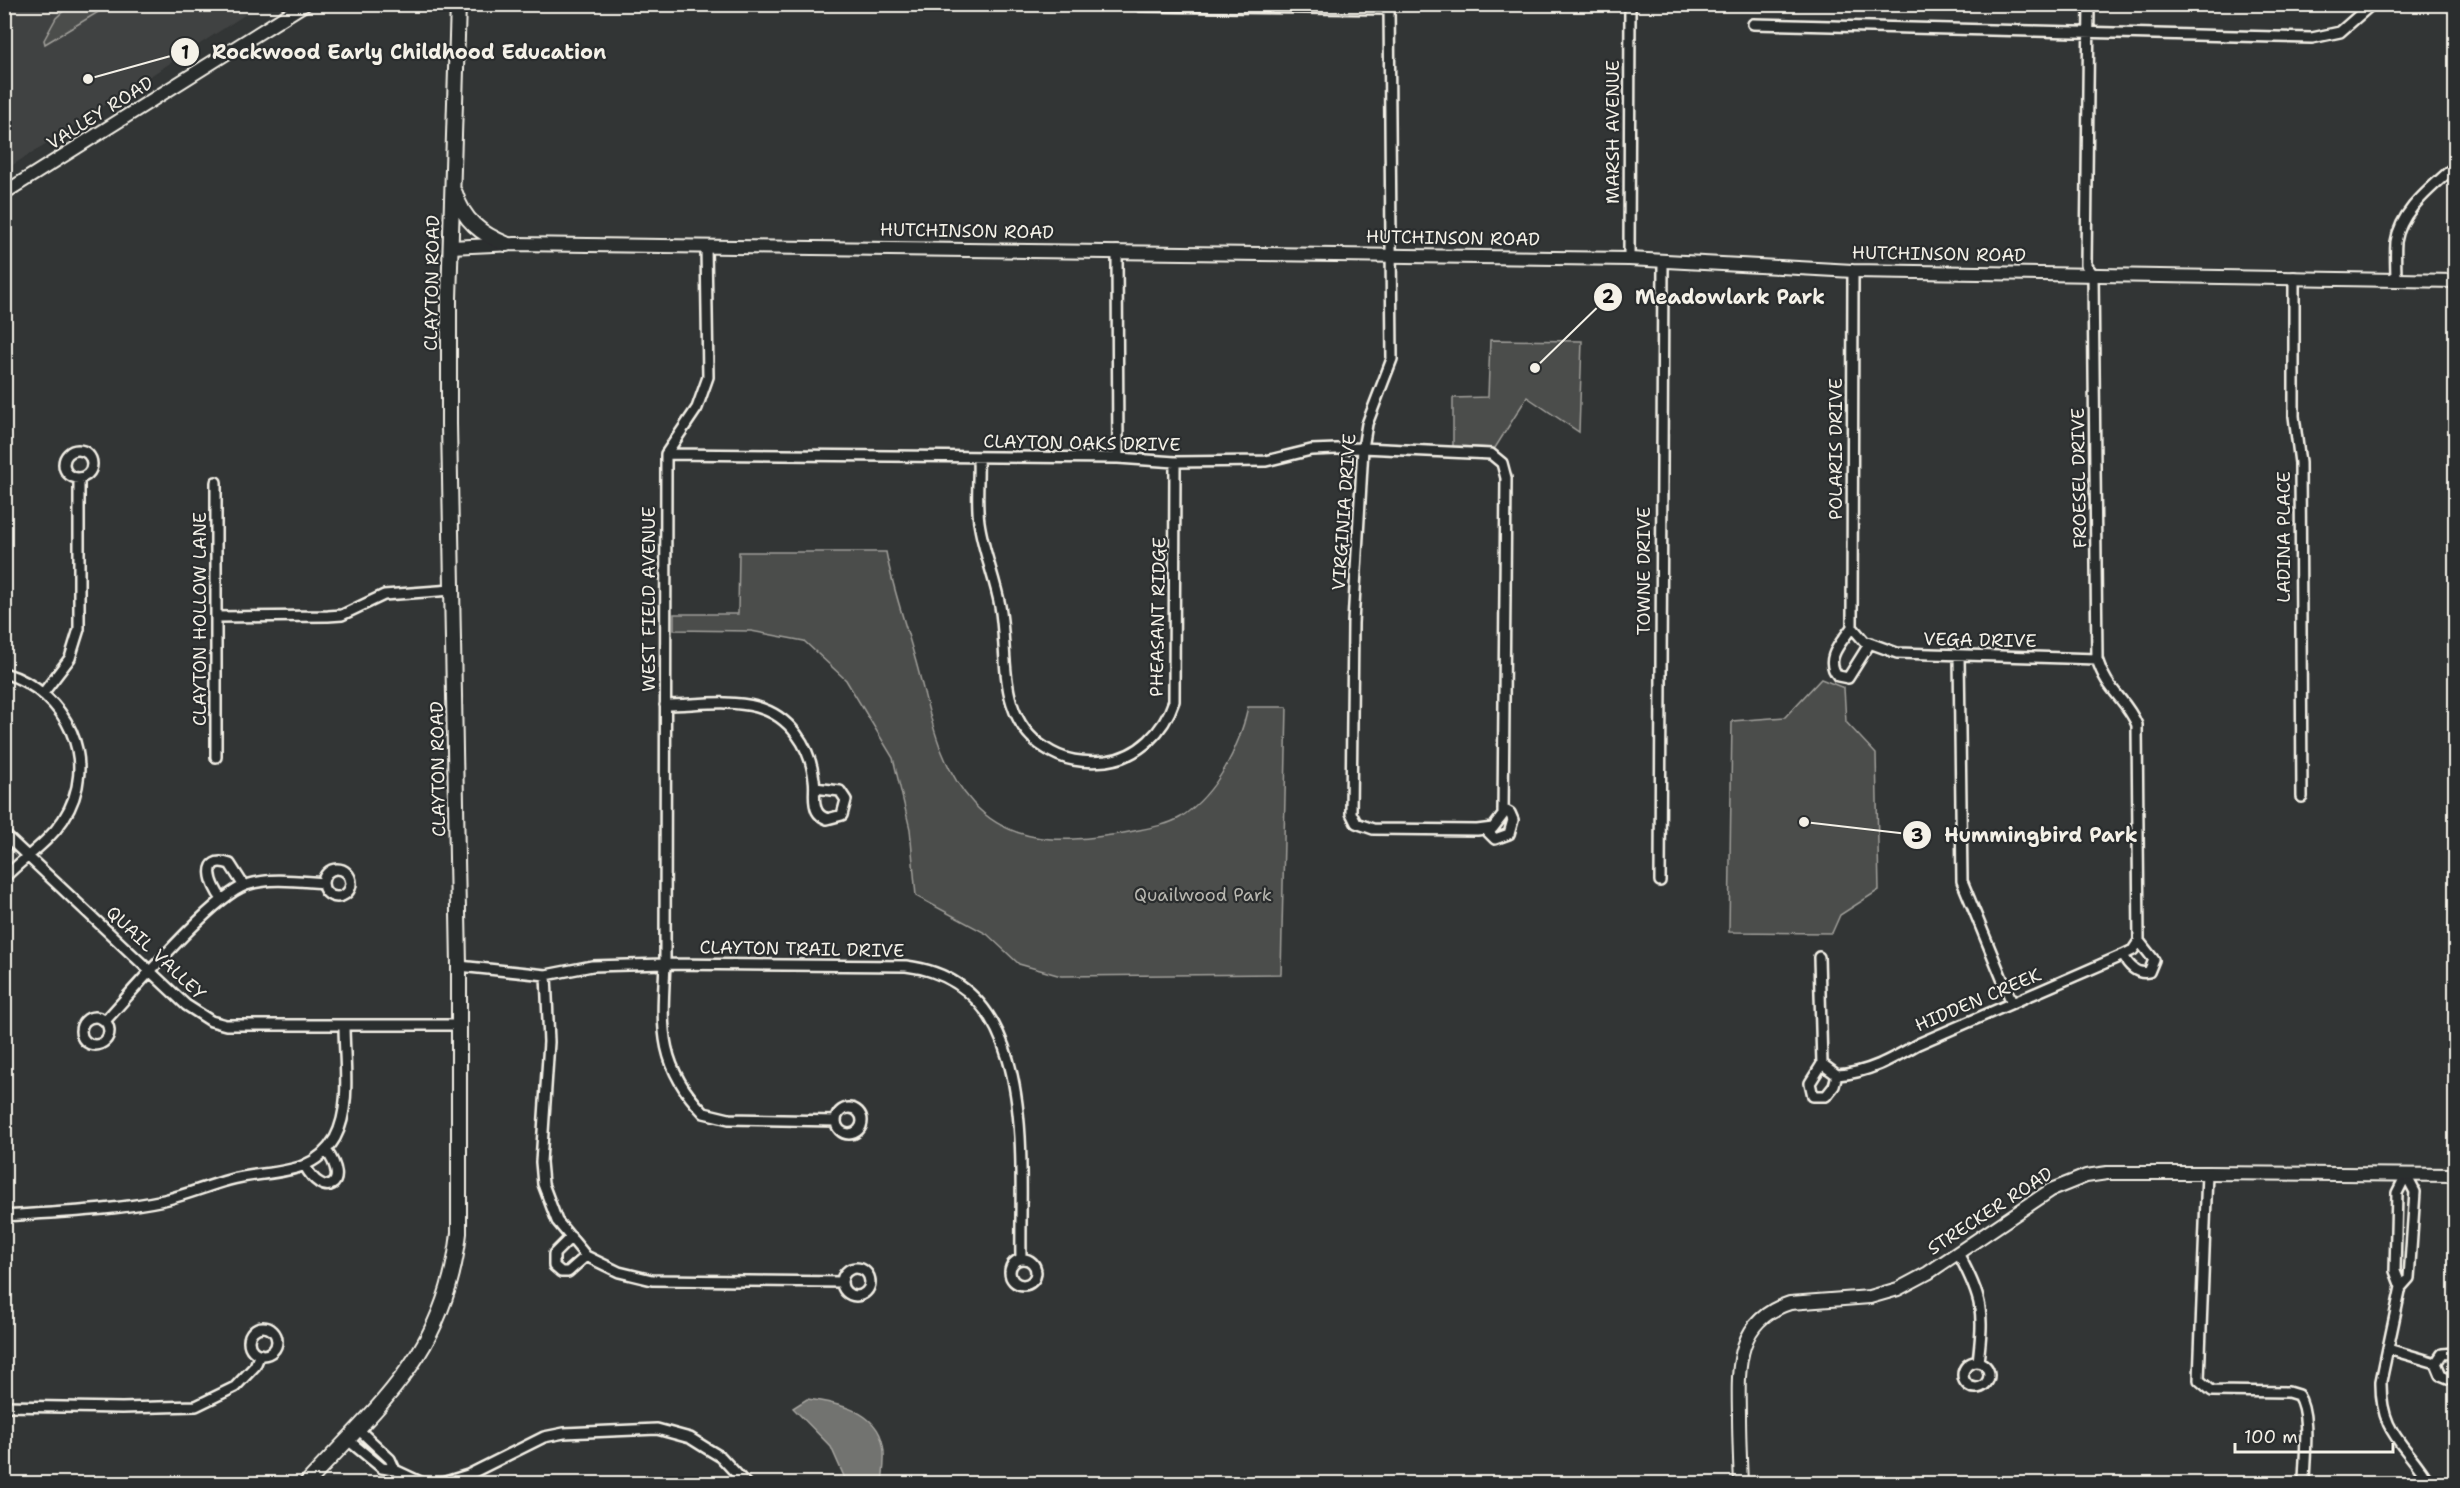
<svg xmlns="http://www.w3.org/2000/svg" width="2460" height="1488" font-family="'Shantell Sans',sans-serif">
	<rect width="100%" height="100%" fill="#323535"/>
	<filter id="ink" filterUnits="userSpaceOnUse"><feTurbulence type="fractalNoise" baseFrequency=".0167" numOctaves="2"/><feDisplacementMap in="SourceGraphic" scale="12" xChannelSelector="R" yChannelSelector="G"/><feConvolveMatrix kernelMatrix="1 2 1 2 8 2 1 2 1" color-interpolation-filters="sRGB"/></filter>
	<g filter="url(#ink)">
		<path fill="#404242" d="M5,5H260L5,170Z"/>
		<path fill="#4b4d4c" stroke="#a09f9a" stroke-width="1.5" d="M70,5H110L45,44L44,40L56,18Z
			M1490,340L1582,341L1579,432L1527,397L1495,448L1453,446V398L1488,397Z
			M739,552H886C893,590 906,625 916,662C930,712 937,763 973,803C1015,850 1078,842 1134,831C1149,828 1168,825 1181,817C1218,792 1239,748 1248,707H1287L1281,974L1061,976L1019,964L987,934L916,896L910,829L893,758L846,680L804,641L751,631L674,630V614H738Z
			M1821,679L1844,688L1846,722L1876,754L1879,890L1840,915L1832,933L1729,932L1732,721L1785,717Z"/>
		<path fill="#727370" stroke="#a6a5a0" stroke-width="1.5" d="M807,1399C836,1403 877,1410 883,1445C886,1457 883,1472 882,1483H847L831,1447L793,1408Z"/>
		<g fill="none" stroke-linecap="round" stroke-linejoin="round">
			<g stroke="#f4f1e8" stroke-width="14">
				<path id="minor" d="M1140,6L1389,9
					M1753,24L2312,38L2340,32L2372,4
					M706,246L708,377L697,408L666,454L665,964C662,1025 657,1065 704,1113L729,1119L836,1121
					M1117,251L1118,458
					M1629,259L1630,4
					M1853,271L1852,627L1864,641L1897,653L2097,659
					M2294,277V416L2300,463L2302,797
					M2396,280C2396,268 2395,255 2396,242C2401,209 2433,187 2456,165
					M64 464a14 14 0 1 1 28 0a14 14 0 1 1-28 0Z
					M666,454L1118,458L1175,462L1266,461L1311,450L1363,448L1491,454L1502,463L1506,478L1503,815L1493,828L1477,830L1373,829L1356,823L1351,813L1353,623L1363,448L1367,424L1392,359L1389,4
					M978,458C979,479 976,501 979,522C983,551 995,578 1000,606C1009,656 996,717 1045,748C1064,761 1083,763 1106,761C1139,757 1164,731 1174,701L1175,462
					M216,482V757
					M216,617L328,616L342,615L384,595L452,590
					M1852,627C1842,642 1823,659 1838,676L1848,678L1870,643
					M1959,656L1962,881L2012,1003
					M4,673C67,692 101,762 63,820C47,844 23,858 4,878
					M44,692L70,658L79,629V478
					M665,705C694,705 729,699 757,707C790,716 810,746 814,779C816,789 812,801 817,811C819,815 822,817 827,819L842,815L846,800L840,791L815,788
					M1485,829L1495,839L1509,834L1513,820L1510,813L1503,809
					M4,834L186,1005L211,1021L226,1025H460
					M323 883a14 14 0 1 1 28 0a14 14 0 1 1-28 0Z
					M1660,881L1663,261
					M222,899C211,886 200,854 230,864L244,886
					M2123,955C2128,965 2137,975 2149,972L2154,960L2139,941
					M1819,957L1822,1064L1837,1075C1868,1073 1892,1059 1918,1044L2123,955L2133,950L2139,941L2137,725C2126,698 2107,692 2097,659L2093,274L2086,265L2089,4
					M459,966L546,975L592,966L665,964L906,966C1041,982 1019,1160 1021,1258
					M546,975L549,1042L541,1162L543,1184L557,1221L586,1256L619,1272L652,1280L842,1282
					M81 1031a14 14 0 1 1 28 0a14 14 0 1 1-28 0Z
					M105,1021C132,992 213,896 246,885C270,877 297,881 323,883
					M1822,1064L1810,1083L1813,1096H1826L1834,1086L1837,1075
					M836 1121a13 13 0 1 1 26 0a13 13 0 1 1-26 0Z
					M305,1166C323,1200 352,1186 326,1150
					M2207,1173L2199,1380L2212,1391L2288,1392L2298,1395C2311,1414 2304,1460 2304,1484
					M2406,1175L2397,1193L2395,1271L2401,1287L2381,1381C2380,1435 2406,1443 2430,1484
					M4,1216C57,1212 112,1211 164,1200C186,1195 207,1186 229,1180C268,1169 311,1179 335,1138C352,1107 344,1060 344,1025
					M571,1237L554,1254V1266L561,1272H568L586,1256
					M1958,1253C1983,1300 1984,1311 1978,1362
					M1010 1272a13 13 0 1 1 26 0a13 13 0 1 1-26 0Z
					M842 1282a14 14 0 1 1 28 0a14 14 0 1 1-28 0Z
					M2401,1287L2409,1278L2415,1192L2406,1175
					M249 1341a14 14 0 1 1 28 0a14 14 0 1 1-28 0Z
					M2388,1349L2436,1363
					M2456,1353L2442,1354L2436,1363L2441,1375L2448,1378L2456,1376
					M1963 1375a13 13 0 1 1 26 0a13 13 0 1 1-26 0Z
					M4,1406L122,1408L196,1406L235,1387L255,1366L260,1354
					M358,1429L390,1459L395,1470
					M348,1440L382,1468L395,1470L425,1484
					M439,1484L468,1475L544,1437L564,1433L657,1429L690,1438L706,1448L721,1457L746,1484"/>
			</g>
			<g stroke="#f4f1e8" stroke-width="16">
				<path id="tertiary" d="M4,193L305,4
					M450,247L515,244L1629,259L1853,271L2456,281
					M1741,1484C1740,1460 1739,1437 1739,1414C1738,1366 1736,1320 1790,1303L1870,1297L1898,1289L1928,1273L2051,1190L2086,1176L2107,1173H2207L2456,1175"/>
			</g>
			<g stroke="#f4f1e8" stroke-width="18">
				<path id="secondary" d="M455,193C463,220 481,234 506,244
					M306,1484C382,1401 446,1352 459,1233V966L449,424V299L458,4"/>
			</g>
			<use href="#minor" stroke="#2a2d2e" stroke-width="9"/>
			<use href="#tertiary" stroke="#2a2d2e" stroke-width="12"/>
			<use href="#secondary" stroke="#2a2d2e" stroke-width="14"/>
		</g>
	</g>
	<g text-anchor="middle" stroke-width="4.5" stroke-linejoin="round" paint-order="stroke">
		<g font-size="18" fill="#f4f1e8" stroke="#2a2d2e">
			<text transform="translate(100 113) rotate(-32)" y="6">VALLEY ROAD</text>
			<text transform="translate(1613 132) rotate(-90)" y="6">MARSH AVENUE</text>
			<text transform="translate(967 231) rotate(1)" y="6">HUTCHINSON ROAD</text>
			<text transform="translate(1453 238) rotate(1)" y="6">HUTCHINSON ROAD</text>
			<text transform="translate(1939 254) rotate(1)" y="6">HUTCHINSON ROAD</text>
			<text transform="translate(432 283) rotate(-89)" y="6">CLAYTON ROAD</text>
			<text transform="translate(1082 443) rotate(1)" y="6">CLAYTON OAKS DRIVE</text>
			<text transform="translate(1836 449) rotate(-90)" y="6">POLARIS DRIVE</text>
			<text transform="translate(2079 478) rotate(-91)" y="6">FROESEL DRIVE</text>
			<text transform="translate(1344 512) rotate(-86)" y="6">VIRGINIA DRIVE</text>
			<text transform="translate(2284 537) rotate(-90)" y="6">LADINA PLACE</text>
			<text transform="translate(1644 571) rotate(-90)" y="6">TOWNE DRIVE</text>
			<text transform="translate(649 599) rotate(-90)" y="6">WEST FIELD AVENUE</text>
			<text transform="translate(1158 617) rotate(-89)" y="6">PHEASANT RIDGE</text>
			<text transform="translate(200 619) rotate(-90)" y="6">CLAYTON HOLLOW LANE</text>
			<text transform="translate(1980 640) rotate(1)" y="6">VEGA DRIVE</text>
			<text transform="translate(438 769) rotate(-91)" y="6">CLAYTON ROAD</text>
			<text transform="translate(802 949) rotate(1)" y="6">CLAYTON TRAIL DRIVE</text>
			<text transform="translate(156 953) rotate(43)" y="6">QUAIL VALLEY</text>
			<text transform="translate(1978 1000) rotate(-23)" y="6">HIDDEN CREEK</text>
			<text transform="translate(1990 1211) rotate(-33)" y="6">STRECKER ROAD</text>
		</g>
		<g font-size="18" fill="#b9b8b1" stroke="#2a2d2e">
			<text x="1203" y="901">Quailwood Park</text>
		</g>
	</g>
	<path fill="none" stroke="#f4f1e8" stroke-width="2" d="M88 79L185 52M1535 368L1608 297M1804 822L1917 835"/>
	<g fill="#f4f1e8" stroke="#2a2d2e" stroke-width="2">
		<circle cx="88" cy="79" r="6"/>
		<circle cx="1535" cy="368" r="6"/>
		<circle cx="1804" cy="822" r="6"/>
		<circle cx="185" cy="52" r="15"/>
		<circle cx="1608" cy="297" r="15"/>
		<circle cx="1917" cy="835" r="15"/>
	</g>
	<g font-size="18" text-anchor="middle" font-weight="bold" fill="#111">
		<text x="185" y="59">1</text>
		<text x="1608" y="303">2</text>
		<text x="1917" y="842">3</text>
	</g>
	<g font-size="20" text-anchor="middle" font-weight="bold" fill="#f4f1e8" stroke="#2a2d2e" stroke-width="4.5" stroke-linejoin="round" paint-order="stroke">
		<text x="409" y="59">Rockwood Early Childhood Education</text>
		<text x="1730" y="304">Meadowlark Park</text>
		<text x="2041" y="842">Hummingbird Park</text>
	</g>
	<rect width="2460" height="1488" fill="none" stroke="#2a2d2e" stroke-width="24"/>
	<rect x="12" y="12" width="2436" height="1464" fill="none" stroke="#f4f1e8" stroke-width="2" filter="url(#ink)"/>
	<path d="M2235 1443v9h158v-9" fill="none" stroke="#f4f1e8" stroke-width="3"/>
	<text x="2244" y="1443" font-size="18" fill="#f4f1e8" stroke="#2a2d2e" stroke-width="4.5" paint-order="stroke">100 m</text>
</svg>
